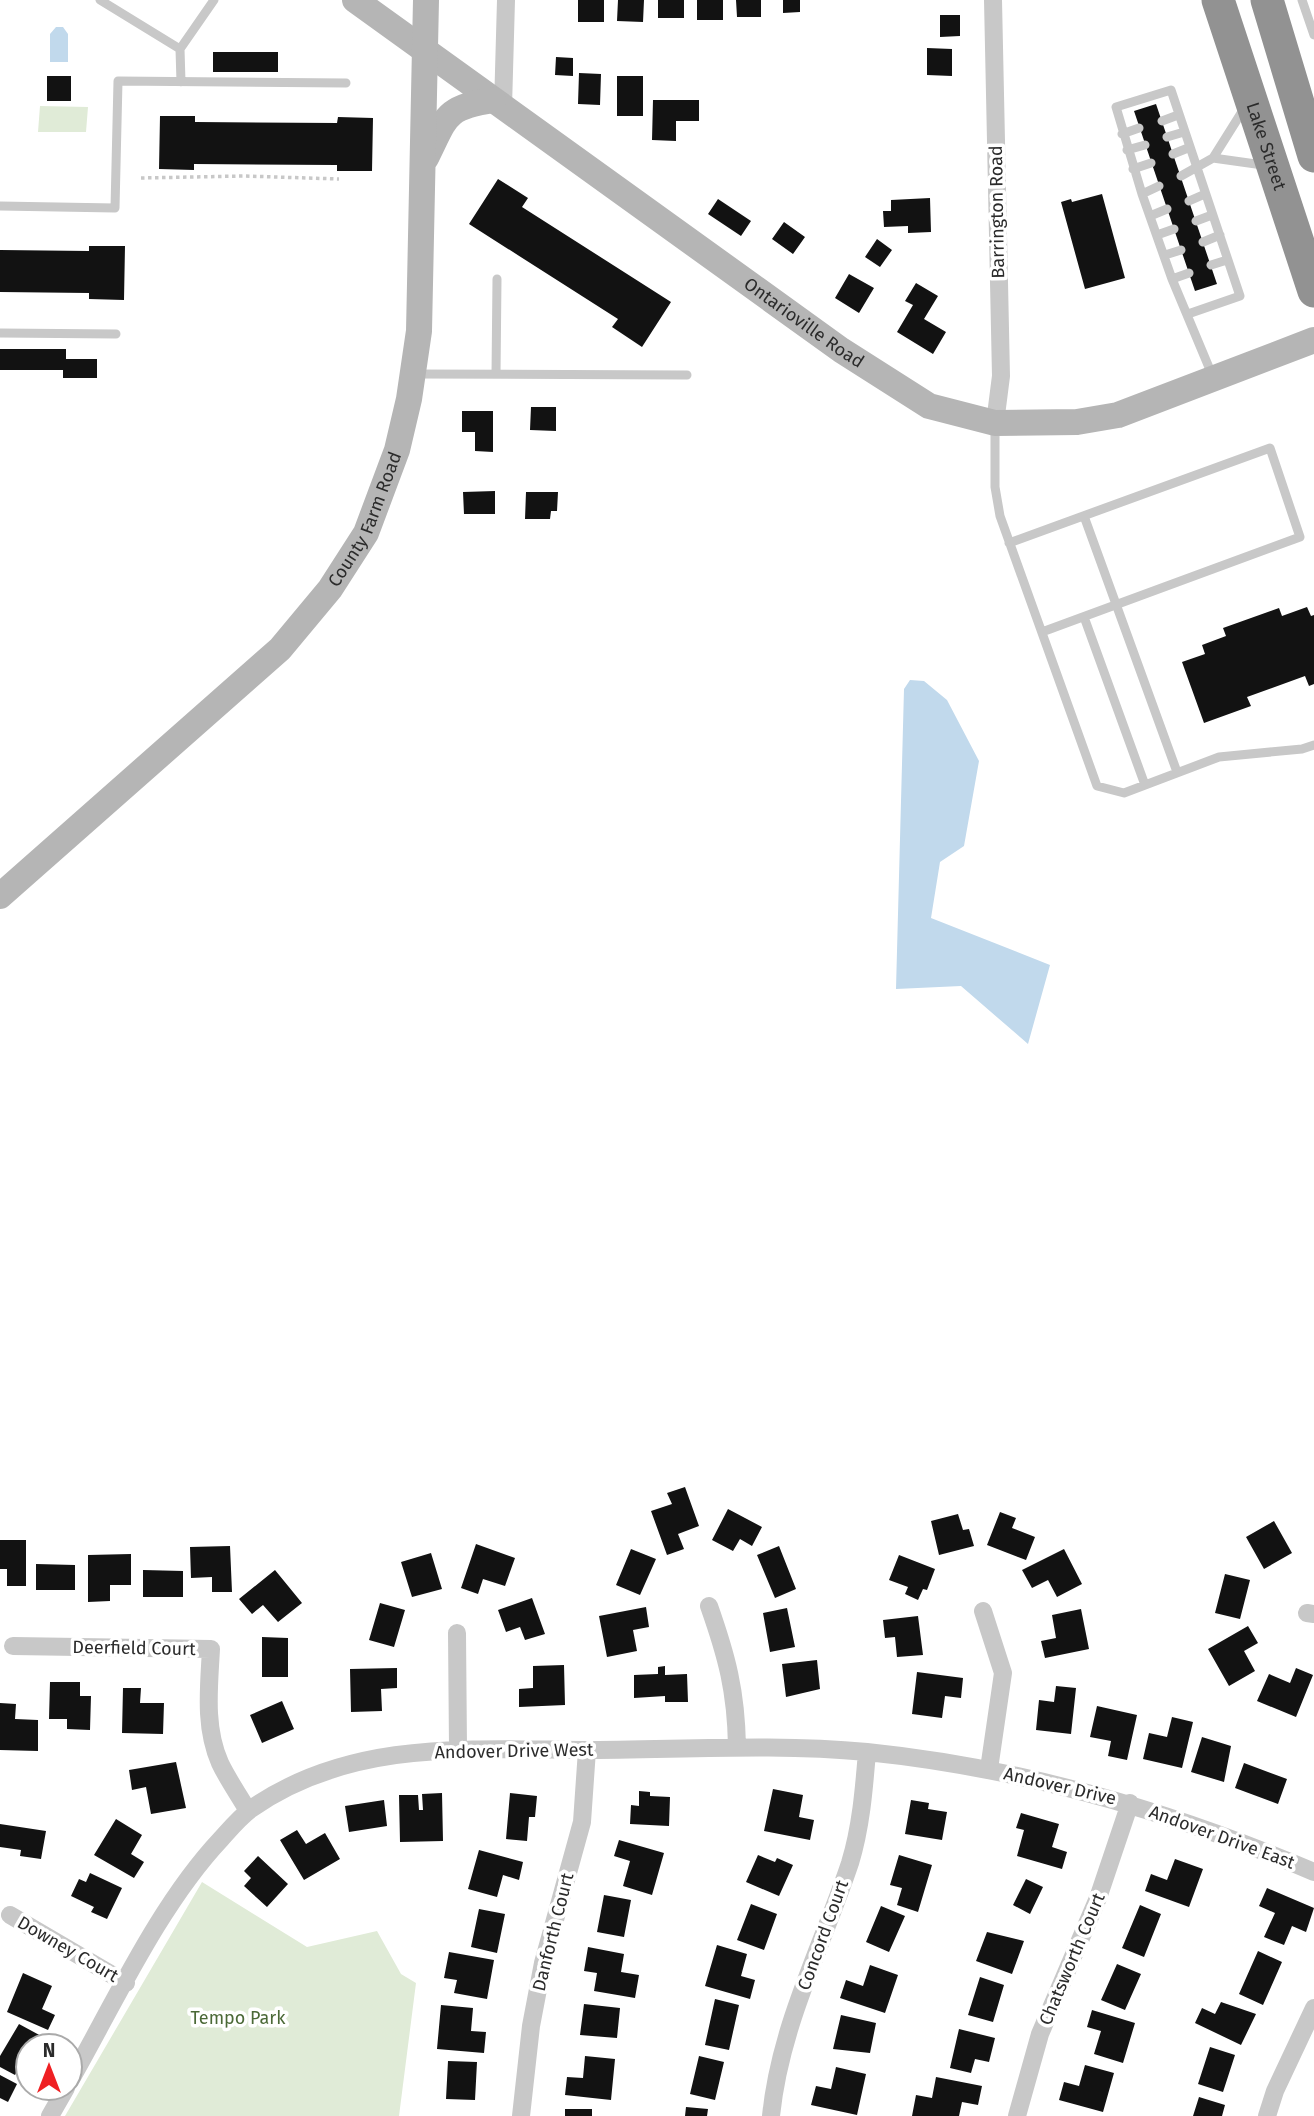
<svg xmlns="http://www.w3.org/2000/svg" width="1314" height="2116" font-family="'Fira Sans',sans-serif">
	<rect width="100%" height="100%" fill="#fff"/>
	<path fill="#e0ebd7" d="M40,106L88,107L86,132H38Z
		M202,1882L307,1947L377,1931L401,1974L416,1983L399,2116H65Z"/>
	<path fill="#c1d9ec" d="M56,27H63L68,34V62H50V34Z
		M910,680L924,681L947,700L979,761L964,846L940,862L931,918L1050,965L1028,1044L961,986L896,989L904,689Z"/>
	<path fill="#121212" d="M578,0H604V22H578Z
		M618,0H644L643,22L617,21Z
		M658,0H684V18H658Z
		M697,0H723V20H697Z
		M736,0H761V17H737Z
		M783,0H800V12L783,13Z
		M940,15H960V36L940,37Z
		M927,48L952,49V76L927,75Z
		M213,52H278V72H213Z
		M556,57L573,58V76L555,75Z
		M579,73L601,74L600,105L578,104Z
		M47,76H71V101H47Z
		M617,76H643V116H617Z
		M653,100H699V121H676V141L652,140Z
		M1156,104L1217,284L1195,291L1134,111Z
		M160,116H195V122L337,123L338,117L373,118L372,171H337V165L194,164V170L159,169Z
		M498,179L528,198L522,207L671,302L642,347L612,327L618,319L469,224Z
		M1102,194L1125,278L1085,289L1061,202L1071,199L1072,202Z
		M930,198L931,232L908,233V226L884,227L883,211H891V200Z
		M718,199L751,221L741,236L708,214Z
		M784,222L805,237L793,254L772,239Z
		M877,239L892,250L880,267L865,257Z
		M89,246H125L124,300L89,299V293L0,292V250L89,251Z
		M849,274L874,288L859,313L835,298Z
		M916,283L938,296L924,319L946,332L933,354L897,332L913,305L905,301Z
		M0,349H66V359H97V378H63V370H0Z
		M531,407H556V431L530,430Z
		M462,411H493V452L475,451V432H462Z
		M495,491V514H464L463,492Z
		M526,492H558L557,511H551L550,519H525Z
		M1307,607L1311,616L1314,615V684L1309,686L1305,676L1247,697L1251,706L1204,723L1182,662L1205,654L1202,645L1226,636L1223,628L1279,608L1282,616Z
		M685,1487L699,1526L678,1534L684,1549L667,1555L651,1511L672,1504L667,1493Z
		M728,1509L762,1527L752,1546L740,1539L733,1551L712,1540Z
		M1000,1512L1016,1518L1012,1528L1035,1537L1026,1560L987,1545Z
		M958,1514L963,1530L969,1529L974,1546L939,1555L931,1521Z
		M1274,1521L1292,1553L1264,1569L1246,1537Z
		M0,1540H26V1586H7V1569H0Z
		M476,1544L515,1558L505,1586L483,1579L478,1594L461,1588Z
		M230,1546L232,1592H212V1577L191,1578L190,1547Z
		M779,1546L796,1589L775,1598L757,1555Z
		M631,1549L656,1559L640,1595L616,1585Z
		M1064,1549L1082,1584L1057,1597L1048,1580L1032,1588L1022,1570Z
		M431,1553L442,1589L412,1597L401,1562Z
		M131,1554V1585H110V1601L88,1602V1555Z
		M899,1555L935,1569L927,1590L923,1589L918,1600L905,1594L908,1587L889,1580Z
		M36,1564L75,1565V1590H36Z
		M143,1570L183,1571V1597H143Z
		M275,1570L302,1603L278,1622L263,1605L252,1614L239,1599Z
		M1225,1574L1250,1580L1240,1619L1215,1613Z
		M532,1598L545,1634L525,1640L520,1627L506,1632L498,1610Z
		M380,1603L405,1610L394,1647L369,1640Z
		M646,1607L649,1627L633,1630L637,1651L607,1657L599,1616Z
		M787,1608L795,1647L770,1652L763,1613Z
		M1081,1609L1089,1649L1045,1658L1041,1641L1056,1638L1052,1615Z
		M918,1616L923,1655L897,1657L895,1637L885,1638L883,1620Z
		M1248,1626L1258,1643L1244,1651L1255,1671L1229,1686L1208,1649Z
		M262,1637L288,1638V1677H262Z
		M817,1660L820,1689L786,1697L782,1664Z
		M564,1665L565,1705L519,1707V1689L533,1688V1666Z
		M665,1666V1675L687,1674L688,1702H665V1696L634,1698V1675L658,1674V1667Z
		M397,1668V1688L381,1689L382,1711L351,1712L350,1669Z
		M1296,1668L1313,1675L1296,1717L1257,1701L1269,1674L1290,1683Z
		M917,1672L963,1678L961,1698L945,1696L942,1718L912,1714Z
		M50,1682H80V1696H91L90,1730L67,1729V1719H49Z
		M1056,1686L1076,1688L1071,1734L1036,1730L1039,1700L1054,1702Z
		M123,1688H141L140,1703H164L163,1734L122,1733Z
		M282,1701L294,1729L262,1743L250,1715Z
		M0,1703L16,1704L15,1719L38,1720V1751L0,1750Z
		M1097,1706L1137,1715L1127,1760L1108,1756L1111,1741L1090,1737Z
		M1172,1717L1193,1722L1182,1768L1143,1759L1149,1733L1167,1737Z
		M1202,1737L1231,1746L1224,1782L1191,1772Z
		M176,1762L186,1808L151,1814L146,1787L132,1790L129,1770Z
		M1244,1763L1287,1779L1278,1804L1235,1788Z
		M773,1789L803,1795L799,1817L814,1820L810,1840L764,1831Z
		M639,1791L650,1792V1796L670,1797L669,1826L630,1824L631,1805L639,1806Z
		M442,1793L443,1841L400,1842L399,1795H418L419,1810H423L422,1794Z
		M510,1793L537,1796L535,1817H529L527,1841L506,1839Z
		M384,1800L387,1826L349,1832L345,1806Z
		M911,1800L929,1803L928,1809L947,1812L942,1840L905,1834Z
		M1021,1813L1059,1824L1052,1847L1067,1852L1062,1869L1017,1856L1024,1830L1016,1828Z
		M116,1819L142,1835L131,1854L144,1862L134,1878L94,1855Z
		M0,1824L46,1831L41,1859L20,1856L21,1850L0,1847Z
		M297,1830L306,1844L325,1833L340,1859L304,1880L280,1840Z
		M619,1840L664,1853L652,1895L623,1886L630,1861L614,1856Z
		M479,1850L523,1862L519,1880L503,1875L497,1897L468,1889Z
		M758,1855L775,1862L777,1858L793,1865L779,1896L746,1882Z
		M899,1855L932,1865L918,1912L897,1905L902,1888L890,1885Z
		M258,1856L288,1884L267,1907L244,1886L251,1878L244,1871Z
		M1175,1859L1203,1869L1189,1907L1145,1891L1151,1874L1167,1880Z
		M90,1873L122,1888L107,1919L91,1912L94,1907L71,1896L79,1879L86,1882Z
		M1026,1879L1043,1887L1030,1914L1013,1905Z
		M1267,1888L1314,1908L1306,1932L1292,1926L1284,1945L1264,1937L1275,1913L1259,1906Z
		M604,1895L631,1900L624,1937L597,1932Z
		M751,1904L777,1914L764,1950L737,1940Z
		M1140,1905L1161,1914L1144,1957L1122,1948Z
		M881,1906L905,1916L889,1952L866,1942Z
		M479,1909L505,1914L497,1953L471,1947Z
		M987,1932L1024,1941L1012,1974L976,1961Z
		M717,1945L747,1954L741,1976L755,1980L750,1999L705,1986Z
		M588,1947L624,1954L621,1972L639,1975L635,1998L594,1991L597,1973L584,1971Z
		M1258,1951L1282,1962L1263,2005L1239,1994Z
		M449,1952L494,1960L487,1999L454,1993L457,1980L444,1978Z
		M1117,1964L1141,1974L1125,2010L1101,2000Z
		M870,1965L898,1975L885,2013L840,1998L846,1980L863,1986Z
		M23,1973L52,1986L42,2009L55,2015L48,2030L7,2012Z
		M980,1977L1004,1985L993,2022L968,2015Z
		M715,1999L739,2005L729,2050L705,2045Z
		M1221,2002L1256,2014L1241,2045L1195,2023L1202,2008L1215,2014Z
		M584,2004L620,2008L617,2038L580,2035Z
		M441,2005L473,2008L471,2031L486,2032L484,2053L437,2049Z
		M1092,2010L1135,2023L1123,2063L1094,2054L1101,2031L1087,2027Z
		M841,2015L876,2023L870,2053L833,2049Z
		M19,2024L43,2037L38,2046H28V2053L15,2075L0,2067V2056Z
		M959,2029L995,2038L989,2062L975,2059L971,2073L950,2068Z
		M1210,2047L1235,2055L1223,2092L1198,2084Z
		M585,2056L615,2059L611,2100L565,2095L567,2077L583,2078Z
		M699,2056L724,2062L715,2100L690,2094Z
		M448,2061L477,2062L475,2100L446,2099Z
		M1085,2065L1114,2073L1103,2112L1059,2100L1064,2082L1079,2086Z
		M836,2067L866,2074L857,2115L811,2105L816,2086L831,2089Z
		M0,2075L17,2084L8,2102L0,2098Z
		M936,2077L982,2086L978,2105L962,2102L959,2116H912L916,2095L932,2098Z
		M1199,2097L1225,2105L1222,2116H1193Z
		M686,2107L708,2109L707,2116H685Z
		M565,2109H592V2116H565Z"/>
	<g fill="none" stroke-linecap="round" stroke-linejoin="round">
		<path stroke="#c8c8c8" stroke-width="3.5" stroke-dasharray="3.5 3.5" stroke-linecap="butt" d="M141,178L244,176L339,179"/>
		<path stroke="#c8c8c8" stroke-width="9" d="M100,0L180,49L214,0
			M1302,0L1314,35
			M180,49L181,82
			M1245,107L1213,158L1263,165
			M1162,121L1178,115
			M1122,134L1139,128
			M1167,137L1184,132
			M1127,150L1145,145
			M1173,154L1188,148
			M1133,169L1151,163
			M1181,176L1213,158
			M1159,186L1142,194L1172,279L1213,377
			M1142,194L1116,107L1171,90L1240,296L1188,314
			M1189,201L1205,194
			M0,206L115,208L118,81L346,83
			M1150,216L1167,209
			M1196,221L1212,215
			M1157,235L1174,229
			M1203,242L1220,235
			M1165,255L1181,250
			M1211,265L1227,260
			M1172,279L1189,273
			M0,333L116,334
			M414,374L687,375
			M496,374L497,279
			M995,425V487L1000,516L1097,786L1124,793L1219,757L1302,749L1314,745
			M1084,516L1177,772
			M1009,543L1270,448L1300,537L1042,632
			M1084,617L1145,785"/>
		<path stroke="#c8c8c8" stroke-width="18" d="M993,0L1001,376L995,423
			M503,107L506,0
			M709,1606C727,1657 736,1691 737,1746
			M983,1611L1003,1673L989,1769
			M1307,1613L1314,1614
			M457,1633L458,1748
			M13,1646L211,1649C209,1687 204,1727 220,1763C228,1780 239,1795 248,1811
			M10,1915L126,1983
			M70,2081C115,2002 159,1905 221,1839C230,1829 240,1817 251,1809C349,1740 469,1749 582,1750C678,1750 772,1743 867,1752C1023,1768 1171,1811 1314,1872
			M50,2116L66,2088
			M521,2116L531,2026L543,1963L582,1822L587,1750
			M771,2116C780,2026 822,1947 850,1863C861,1827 864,1789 867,1752
			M1017,2116L1040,2034L1098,1898L1130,1803
			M1267,2116L1275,2091L1314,2008"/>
		<g stroke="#b5b5b5" stroke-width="26">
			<path id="s1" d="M355,0L841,350L929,406L995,423L1077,422L1118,415L1314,340"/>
			<path d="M426,158C447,116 444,108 493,100"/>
			<path id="s2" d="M0,896L280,649L330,589L366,533L397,450L409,399L419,331L426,0"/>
		</g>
		<g stroke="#929292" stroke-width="33">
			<path id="s3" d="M1218,0L1314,291"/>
			<path d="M1267,0L1314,156"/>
		</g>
	</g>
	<g text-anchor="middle" stroke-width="7" stroke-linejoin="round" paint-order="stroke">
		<g font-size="18" fill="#2b2b2b" stroke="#fff">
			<text dy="6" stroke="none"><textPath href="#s3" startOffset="154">Lake Street</textPath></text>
			<text transform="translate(997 212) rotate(-91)" y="6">Barrington Road</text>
			<text dy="6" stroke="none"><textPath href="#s1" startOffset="553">Ontarioville Road</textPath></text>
			<text dy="6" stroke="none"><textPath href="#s2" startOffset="530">County Farm Road</textPath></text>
			<text transform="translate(134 1648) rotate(1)" y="6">Deerfield Court</text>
			<text transform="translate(514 1751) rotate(-1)" y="6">Andover Drive West</text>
			<text transform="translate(1060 1786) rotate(13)" y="6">Andover Drive</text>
			<text transform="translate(1222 1837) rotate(20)" y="6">Andover Drive East</text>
			<text transform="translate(553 1932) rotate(-76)" y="6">Danforth Court</text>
			<text transform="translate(823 1935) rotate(-70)" y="6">Concord Court</text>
			<text transform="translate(68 1949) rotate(30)" y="6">Downey Court</text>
			<text transform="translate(1072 1959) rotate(-67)" y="6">Chatsworth Court</text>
		</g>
		<g font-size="18" fill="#4b6937" stroke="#fff">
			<text x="238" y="2024">Tempo Park</text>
		</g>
	</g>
	<g transform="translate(49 2067)"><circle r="33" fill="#ffffff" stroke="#aaaaaa" stroke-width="2"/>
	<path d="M0-5L12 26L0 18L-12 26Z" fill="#ef2023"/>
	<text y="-10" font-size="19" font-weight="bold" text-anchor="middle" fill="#2b2b2b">N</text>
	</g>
</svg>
